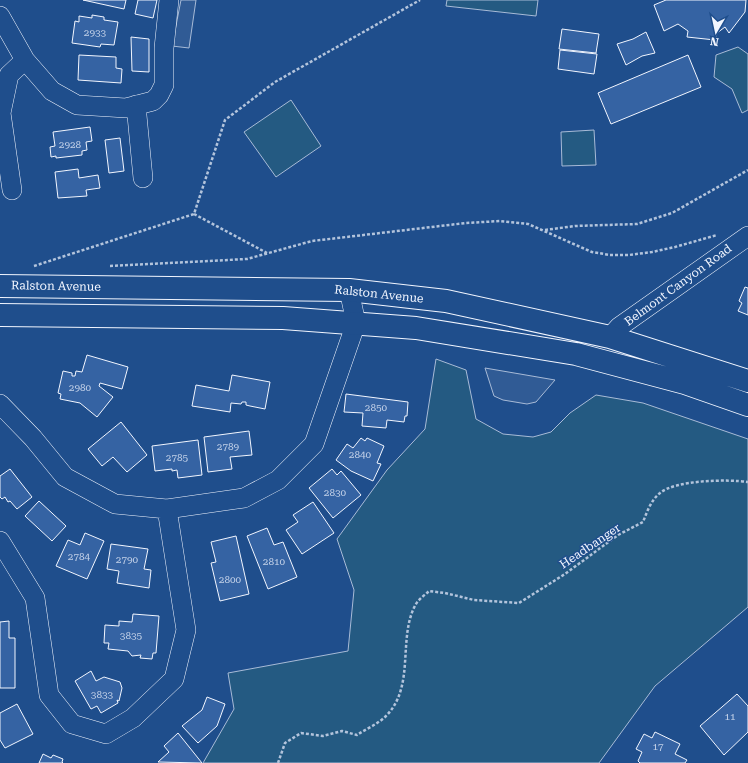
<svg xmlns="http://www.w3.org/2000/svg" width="748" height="763" font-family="'Roboto Serif',serif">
	<rect width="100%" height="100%" fill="#1f4e8c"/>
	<path fill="#245a82" stroke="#a8bbd7" d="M447,0H538L536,16L446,6Z
		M738,47L748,54V110L742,113L732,89L714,77L716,55Z
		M291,100L321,146L276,177L244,132Z
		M594,130L596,165L562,166L561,132Z
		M436,359L466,370L476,419L503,434L533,437L551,432L570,413L596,395L643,403L748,439V607L655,686L599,763H203L234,709L228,673L348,651L354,590L337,539L387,470L425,429Z"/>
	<path fill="#305b95" stroke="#a8bbd7" d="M181,0H196L189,48L172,46Z
		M485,368L555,380L536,402L527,404L503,400L494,396Z"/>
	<path fill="#3563a3" stroke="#f2f6ff" d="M83,0H126L124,9Z
		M138,0H157L153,18L135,14Z
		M666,0H746L745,12L729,33L725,27L717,33L715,40L687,37L688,31L678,24L664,31L654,5Z
		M92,15L104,17V20L118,22L114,45L101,44L100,47L72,43L75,21L79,22V16L92,18Z
		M562,29L599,34L596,53L559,49Z
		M646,32L655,53L642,56L626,65L617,44L633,39Z
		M131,37L149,39V72L132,71Z
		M560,50L597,54L594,74L558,69Z
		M79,55L116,57V68L122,69L121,83L78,80Z
		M688,55L701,87L611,124L598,93Z
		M90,127L92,141L86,142L87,150L82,151V155L56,158V156L51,157L50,147L55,146L53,132Z
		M120,138L124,171L109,173L105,140Z
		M78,169L79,178L98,175L100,188L86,190L87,196L58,198L55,172Z
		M745,287L748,288V315L738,311L742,303L739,301Z
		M87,355L128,367L122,389L100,383L99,386L113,397L97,417L80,403L60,399L61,394L58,393L63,371L72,373V376H75L76,371L82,372Z
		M232,375L270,382L265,409L250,406L246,405V402H242L241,404L231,403L230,412L192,406L196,385L229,391Z
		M346,394L408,402L407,416H405L404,422L387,420L386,428L362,426L363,413L344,412Z
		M121,422L147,455L127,472L113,457L102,466L88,449Z
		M249,431L252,455L230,457L232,469L208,472L204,437Z
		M361,438L365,441L367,438L384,446L377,463L381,464L373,481L351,471L336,460L347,444L353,448Z
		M198,440L202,475L178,478L177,470L172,471V469L155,471L152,446Z
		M10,469L32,497L17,509L10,501L8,502L5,497L2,499L0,497V476Z
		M332,469L337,475L341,471L361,495L333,518L309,488Z
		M39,501L66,526L52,541L25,516Z
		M313,502L334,533L302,554L286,530L298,522L293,515Z
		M267,528L274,545L283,542L297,577L268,589L247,536Z
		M85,533L104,541L87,579L56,566L68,540L80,545Z
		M236,536L249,594L220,601L211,563L216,562L211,542Z
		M111,544L148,549L144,569L151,570L149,588L117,583L119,571L107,569Z
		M133,614L159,616L156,653H153L152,659L140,658L141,655L132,656L128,651L108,649L109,643H104L105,625L119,626V621L132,622Z
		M9,621V638H15V688H0V622Z
		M91,671L96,681L104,677L120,682L122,688L119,701L117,700L118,703L101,713L97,706L91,709L75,681Z
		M737,694L748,706V732L724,755L700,726Z
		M207,697L225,704L217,726L198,743L182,726L202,710Z
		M17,704L33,734L5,748L0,740V713Z
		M655,732L680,744L675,754L687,760L685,763H640L638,761L642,752L636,749L644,734L652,738Z
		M178,733L202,763L158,762L169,752L164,746Z
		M43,754L51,758L53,755L63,759L62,762L63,763H39Z"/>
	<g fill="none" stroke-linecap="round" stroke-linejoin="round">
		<g stroke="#f2f6ff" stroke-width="20">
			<path id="minor" d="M0,16L25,60L52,91L77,105L126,108L153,101L159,95L164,85V48L169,0
				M136,105L143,178
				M12,190L1,113L9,75L25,60
				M610,337L619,327L748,236
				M0,404L33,438L65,477L115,504L167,509L244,498L278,480L314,444L356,323L349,290
				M0,541L35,598L49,695L72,724L106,734L133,718L174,679L186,630L167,509"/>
		</g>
		<g stroke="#f2f6ff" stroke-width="24">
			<path id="major" d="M0,286L349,290L446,301L610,337L748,381
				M0,315L283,318L416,328L576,354L685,383L748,405"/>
		</g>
		<path stroke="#b3c4dc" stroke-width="2.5" stroke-dasharray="3 2" stroke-linecap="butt" d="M194,214L267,253
			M545,230L575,226L637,224L672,213L748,170
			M34,266L194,214L225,120L275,82L420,0
			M110,266L247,259L312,241L466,223L500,221L528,224L592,252L610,255H629L652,252L675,247L717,235
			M278,763L285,743L301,733L323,736L342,731L357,735C366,729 378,724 386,716C416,686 397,637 416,604C419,599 425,595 429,591L445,593L474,600L519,603L565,574L618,535L643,522C647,512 651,500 660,493C675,480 728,479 748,482"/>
		<use href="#minor" stroke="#1f4e8c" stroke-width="19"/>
		<use href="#major" stroke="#1f4e8c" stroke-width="22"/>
	</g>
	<g text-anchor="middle" stroke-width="3" stroke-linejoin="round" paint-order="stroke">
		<g font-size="10" fill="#c3d1e8">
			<text x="95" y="36">2933</text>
			<text x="70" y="148">2928</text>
			<text x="80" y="391">2980</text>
			<text x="376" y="411">2850</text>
			<text x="228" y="450">2789</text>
			<text x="360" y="458">2840</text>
			<text x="177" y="461">2785</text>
			<text x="335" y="496">2830</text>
			<text x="79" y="560">2784</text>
			<text x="127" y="563">2790</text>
			<text x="274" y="565">2810</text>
			<text x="230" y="583">2800</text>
			<text x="131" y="639">3835</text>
			<text x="102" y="698">3833</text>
			<text x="730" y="720">11</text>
			<text x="658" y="750">17</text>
		</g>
		<g font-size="12" fill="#f2f6ff" stroke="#1f4e8c">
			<text transform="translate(678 285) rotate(-36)" y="4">Belmont Canyon Road</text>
			<text transform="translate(56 286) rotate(1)" y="4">Ralston Avenue</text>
			<text transform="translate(379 294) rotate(6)" y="4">Ralston Avenue</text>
			<text transform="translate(590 546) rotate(-34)" y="4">Headbanger</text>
		</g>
	</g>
	<g transform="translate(716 32) rotate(189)" stroke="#1f4e8c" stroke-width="3" paint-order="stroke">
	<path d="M0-3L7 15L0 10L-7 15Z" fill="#f2f6ff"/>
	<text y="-6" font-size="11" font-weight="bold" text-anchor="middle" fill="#f2f6ff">N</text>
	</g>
</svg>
